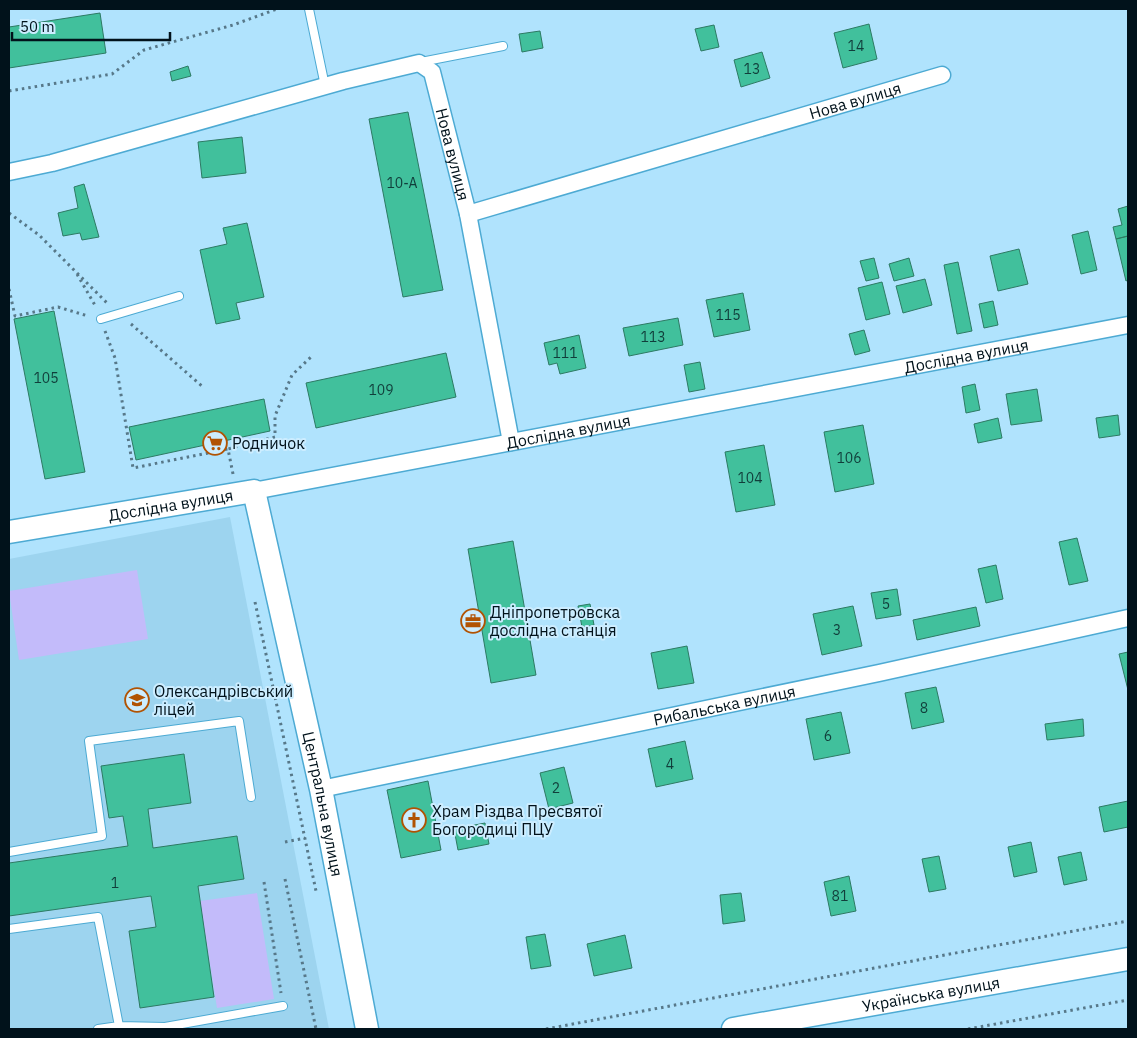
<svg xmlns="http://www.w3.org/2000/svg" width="1137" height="1038" font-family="'IBM Plex Sans',sans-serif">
	<rect width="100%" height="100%" fill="#b0e3fd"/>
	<path fill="#9dd4ef" d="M230,517L329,1029H9V559Z"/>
	<path fill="#c3bbfa" d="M137,570L148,639L19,660L9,591Z
		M257,893L274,999L217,1008L200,901Z"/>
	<path fill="#41c09c" stroke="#2d7a63" d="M100,13L106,53L9,68V27Z
		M869,24L877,59L843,68L834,33Z
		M714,25L719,47L701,51L695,29Z
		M540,31L543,48L522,52L519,34Z
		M762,52L770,78L741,87L734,60Z
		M188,66L191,76L172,81L170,72Z
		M408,112L443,290L403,297L369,119Z
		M242,137L246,173L202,178L198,142Z
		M84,184L99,237L82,240L80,233L63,236L58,213L78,208L74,187Z
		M1128,206V236L1116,239L1113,227L1122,225L1118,209Z
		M247,223L264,297L236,303L240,319L216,324L200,250L227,244L223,228Z
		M1088,231L1097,270L1081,274L1072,235Z
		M1128,236V280L1126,281L1116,239Z
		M1019,249L1028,284L998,291L990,256Z
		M874,258L879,278L866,281L860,261Z
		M909,258L914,276L894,281L889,264Z
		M958,262L972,331L957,334L944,265Z
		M925,279L932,305L903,313L896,286Z
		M882,282L890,314L866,320L858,288Z
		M743,293L750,330L714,337L706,300Z
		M993,301L998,325L984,328L979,304Z
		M54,311L85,472L45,479L14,319Z
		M678,318L683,345L629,356L623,328Z
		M864,330L870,351L855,355L849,334Z
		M579,335L586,368L560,374L557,363L549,365L544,343Z
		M446,353L456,397L316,428L306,383Z
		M700,362L705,389L689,392L684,365Z
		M975,384L980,410L966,413L962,387Z
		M1037,389L1042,421L1011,425L1006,394Z
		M264,399L270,431L136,460L129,427Z
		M1118,415L1120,435L1099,438L1096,418Z
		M998,418L1002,438L978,443L974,424Z
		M863,425L874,484L835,492L824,432Z
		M764,445L775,505L736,512L725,452Z
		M1077,538L1088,581L1069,585L1059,542Z
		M513,541L536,675L491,683L468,549Z
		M996,565L1003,599L986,603L978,569Z
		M897,589L901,615L876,619L871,593Z
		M590,604L594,625L582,627L578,606Z
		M853,606L862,646L822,655L813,614Z
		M976,607L980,626L917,640L913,620Z
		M687,646L694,683L658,689L651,653Z
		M1128,652V690L1119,654Z
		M936,687L944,722L912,729L905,693Z
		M841,712L850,753L814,760L806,719Z
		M1083,719L1084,736L1047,740L1045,724Z
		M685,741L693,779L656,787L648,749Z
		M184,754L191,803L148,809L153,848L237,836L244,879L198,886L214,997L140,1008L129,931L156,927L151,896L9,916V863L128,846L123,816L109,818L101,766Z
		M564,767L573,803L549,809L540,773Z
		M428,781L441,850L401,858L387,790Z
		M1128,801V827L1104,832L1099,807Z
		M485,823L489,844L458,850L454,829Z
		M1031,842L1037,872L1014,877L1008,847Z
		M1081,852L1087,880L1064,885L1058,857Z
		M939,856L946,889L929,892L922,859Z
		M849,876L856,911L831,916L824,882Z
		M741,893L745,921L723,924L720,895Z
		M545,934L551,966L531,969L526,937Z
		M625,935L632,968L594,976L587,944Z"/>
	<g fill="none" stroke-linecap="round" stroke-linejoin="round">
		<g stroke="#4daad3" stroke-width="10">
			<path id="lane" d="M309,9L325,86
				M421,62L503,46
				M101,319L179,296
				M9,852L102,836L89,741L239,721L251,797
				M9,929L98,917L119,1026L165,1027L283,1006
				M98,1029L119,1026"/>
		</g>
		<g stroke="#4daad3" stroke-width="19">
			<g id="street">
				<path id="s1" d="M9,172L52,163L343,81L419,63L432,72L468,214L942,75"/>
				<path d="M468,214L511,442"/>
				<path id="s2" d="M254,491L1128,325"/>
				<path id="s3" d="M321,789L879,673L1128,618"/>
			</g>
		</g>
		<g stroke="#4daad3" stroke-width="25">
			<g id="secondary">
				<path id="s4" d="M9,532L254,491L321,789L367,1029"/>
				<path id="s5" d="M733,1029L1128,959"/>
			</g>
		</g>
		<path stroke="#577889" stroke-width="3" stroke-dasharray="2.5 4" stroke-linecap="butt" d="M9,91L112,74L144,50L233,25L277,9
			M9,213L39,235L108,304
			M77,274L96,307
			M9,289L15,316L58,307L88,316
			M131,324L203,387
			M105,331L115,358L133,468L228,449
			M233,474L228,449L275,437V416L292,375L313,355
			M255,602L316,891
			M285,842L305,838
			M285,879L316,1029
			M264,882L281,993
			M546,1029L1128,921
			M968,1029L1128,1000"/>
		<use href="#lane" stroke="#fff" stroke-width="8"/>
		<use href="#street" stroke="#fff" stroke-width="16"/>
		<use href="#secondary" stroke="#fff" stroke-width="22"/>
	</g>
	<defs>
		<g id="supermarket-ring" transform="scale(1.25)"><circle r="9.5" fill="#ccedff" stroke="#b15303" stroke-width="1.5"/><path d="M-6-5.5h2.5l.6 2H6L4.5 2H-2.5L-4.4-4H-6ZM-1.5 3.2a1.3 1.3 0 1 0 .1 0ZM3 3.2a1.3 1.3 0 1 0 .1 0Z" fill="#b15303"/></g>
		<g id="office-ring" transform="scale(1.25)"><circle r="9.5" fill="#ccedff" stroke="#b15303" stroke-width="1.5"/><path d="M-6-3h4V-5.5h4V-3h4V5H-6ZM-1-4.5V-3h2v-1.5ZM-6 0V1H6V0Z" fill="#b15303"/></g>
		<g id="school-ring" transform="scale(1.25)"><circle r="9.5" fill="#ccedff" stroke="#b15303" stroke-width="1.5"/><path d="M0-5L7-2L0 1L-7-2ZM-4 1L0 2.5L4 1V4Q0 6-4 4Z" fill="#b15303"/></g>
		<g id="church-ring" transform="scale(1.25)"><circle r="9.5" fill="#ccedff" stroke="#b15303" stroke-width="1.5"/><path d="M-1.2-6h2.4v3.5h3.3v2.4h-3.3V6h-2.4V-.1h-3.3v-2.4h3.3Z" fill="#b15303"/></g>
	</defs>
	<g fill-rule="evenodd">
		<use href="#supermarket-ring" x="215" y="443"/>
		<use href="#office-ring" x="473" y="621"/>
		<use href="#school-ring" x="137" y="700"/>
		<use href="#church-ring" x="414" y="820"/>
	</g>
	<g text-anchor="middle" stroke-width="4" stroke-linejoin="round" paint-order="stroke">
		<g font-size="14" fill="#113e3b">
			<text x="856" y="51">14</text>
			<text x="752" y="74">13</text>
			<text x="402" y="188">10-А</text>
			<text x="728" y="320">115</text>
			<text x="653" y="342">113</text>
			<text x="565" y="358">111</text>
			<text x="46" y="383">105</text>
			<text x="381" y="395">109</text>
			<text x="849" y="463">106</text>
			<text x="750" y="483">104</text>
			<text x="886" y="609">5</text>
			<text x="837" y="635">3</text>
			<text x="924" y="713">8</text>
			<text x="828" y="741">6</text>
			<text x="670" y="769">4</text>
			<text x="556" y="793">2</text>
			<text x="115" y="888">1</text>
			<text x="840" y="901">81</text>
		</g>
		<g font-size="16" fill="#01121b" stroke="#ccedff">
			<text dy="6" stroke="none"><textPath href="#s1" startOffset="990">Нова вулиця</textPath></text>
			<text dy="6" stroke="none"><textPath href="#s1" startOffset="525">Нова вулиця</textPath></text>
			<text dy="6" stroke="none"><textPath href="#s2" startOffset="725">Дослідна вулиця</textPath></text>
			<text dy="6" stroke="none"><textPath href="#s2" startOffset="320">Дослідна вулиця</textPath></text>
			<text dy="6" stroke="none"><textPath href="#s4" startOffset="164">Дослідна вулиця</textPath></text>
			<text dy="6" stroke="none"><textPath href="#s3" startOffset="412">Рибальська вулиця</textPath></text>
			<text dy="6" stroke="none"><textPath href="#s4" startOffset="569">Центральна вулиця</textPath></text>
			<text dy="6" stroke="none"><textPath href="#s5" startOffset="201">Українська вулиця</textPath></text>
		</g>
		<g font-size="16" fill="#01121b" stroke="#ccedff" text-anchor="start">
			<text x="232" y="449">Родничок</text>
			<text x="490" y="618">Дніпропетровска<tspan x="490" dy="18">дослідна станція</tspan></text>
			<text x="154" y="697">Олександрівський<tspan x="154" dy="18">ліцей</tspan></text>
			<text x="432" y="817">Храм Різдва Пресвятої<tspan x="432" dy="18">Богородиці ПЦУ</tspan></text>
		</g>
	</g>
	<rect width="1137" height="1038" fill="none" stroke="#01121b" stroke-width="20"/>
	<path d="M12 32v8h158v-8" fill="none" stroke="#01121b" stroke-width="2.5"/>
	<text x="20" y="32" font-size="15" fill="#01121b" stroke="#ccedff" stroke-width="4" paint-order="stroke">50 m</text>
</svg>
